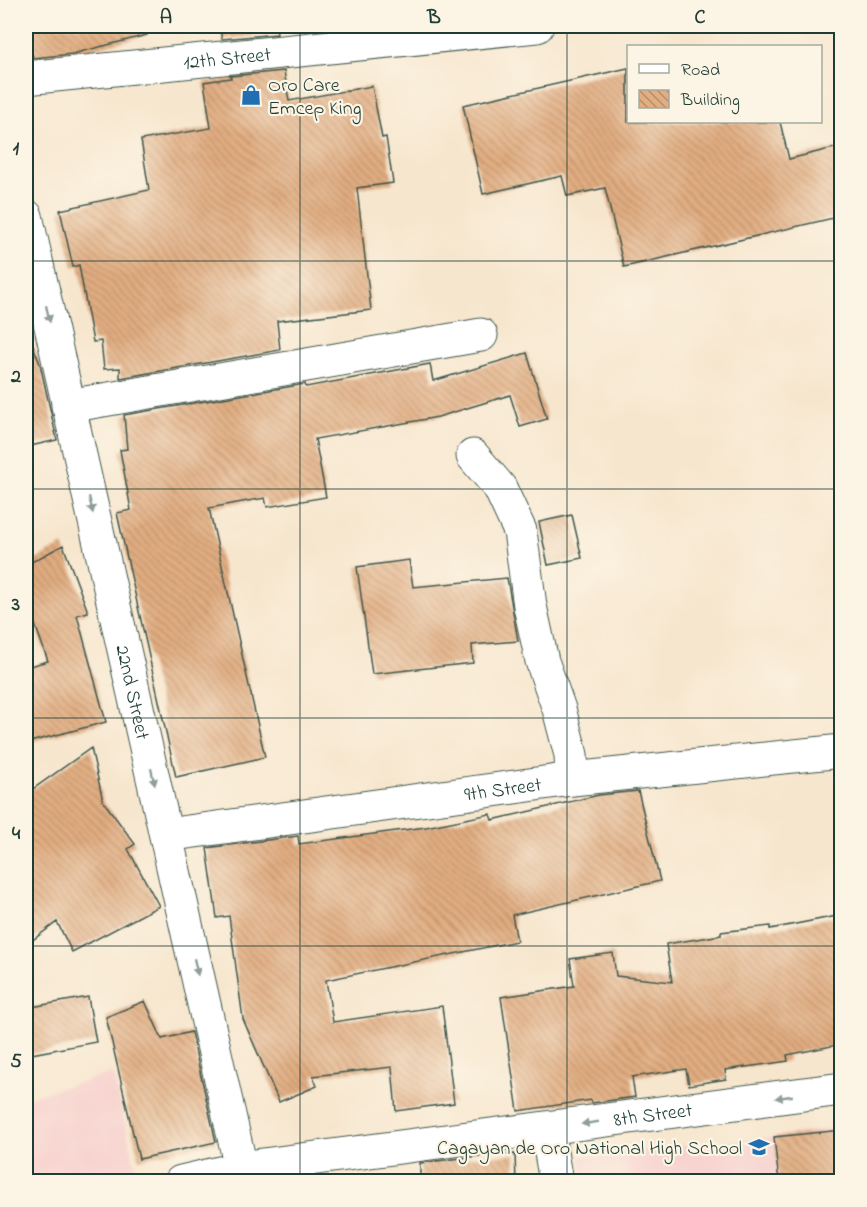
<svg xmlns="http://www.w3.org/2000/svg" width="867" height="1207" font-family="'Indie Flower',sans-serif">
	<defs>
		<pattern id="building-back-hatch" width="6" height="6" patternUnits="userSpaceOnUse" patternTransform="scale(1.5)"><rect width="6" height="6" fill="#e2ad81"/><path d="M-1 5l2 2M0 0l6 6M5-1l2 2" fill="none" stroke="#b78e6a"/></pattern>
	</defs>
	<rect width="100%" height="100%" fill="#fcf5e5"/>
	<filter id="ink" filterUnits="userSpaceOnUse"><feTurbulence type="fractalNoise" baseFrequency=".0167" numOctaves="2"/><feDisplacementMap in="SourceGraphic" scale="12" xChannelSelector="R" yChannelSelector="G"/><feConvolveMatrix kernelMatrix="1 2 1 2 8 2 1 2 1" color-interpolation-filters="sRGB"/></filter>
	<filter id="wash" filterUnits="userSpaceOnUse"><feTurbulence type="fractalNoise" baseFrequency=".008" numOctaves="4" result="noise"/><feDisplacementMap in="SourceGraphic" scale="24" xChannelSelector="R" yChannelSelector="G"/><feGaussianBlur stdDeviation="1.35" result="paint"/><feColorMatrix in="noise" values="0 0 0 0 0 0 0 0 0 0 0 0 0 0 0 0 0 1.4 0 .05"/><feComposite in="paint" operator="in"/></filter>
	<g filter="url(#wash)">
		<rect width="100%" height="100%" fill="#f7e6ce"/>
		<path fill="#f7d0cd" d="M113,1073L137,1174L103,1181H26V1098Z
			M841,1126V1181H584L580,1157L774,1137Z"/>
		<g id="blocks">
			<path fill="url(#building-back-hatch)" d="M26,26H145L147,35L72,54L33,58L32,54L26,55Z
				M219,26H276L277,34L222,39Z
				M628,68V122H780L789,159L842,146V216L624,267L605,188L567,196L562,176L483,194L463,105Z
				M284,71L289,101L372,86L382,138L386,137L393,183L357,188L371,310L277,321L280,350L120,378V368L104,369L101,341L93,342L79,265L73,267L60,210L149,190L141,140L211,128L204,82L231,78L230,76Z
				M28,332L40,364L57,440L26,447V333Z
				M527,353L547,419L520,427L510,395L438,417L315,439L326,497L267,507L265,498L209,508L265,757L176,777L117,513L131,510L120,450L127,449L124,415L305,384L306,387L430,364L433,381Z
				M572,515L582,558L548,565L539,522Z
				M63,545L88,612L77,615L106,722L26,743V667L48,661L26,599V565Z
				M409,560L413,587L507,578L518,641L472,645L473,663L372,674L357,567Z
				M91,748L103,801L135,844L128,849L159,906L72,952L57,922L26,945V794Z
				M638,791L660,881L512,915L517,941L326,980L333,1022L442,1006L454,1103L396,1111L392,1067L313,1076L317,1086L279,1102L243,1019L229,916L217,918L207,848L298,836L299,844L426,827L490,814L492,820L599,795Z
				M842,915V1044L787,1055L788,1061L725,1070L726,1079L689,1085L686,1069L632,1077L635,1097L592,1103L591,1100L518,1111L501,997L574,986L570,959L613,953L616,976L672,982L666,944L721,935V932L770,926V929Z
				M88,997L96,1042L26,1055V1008Z
				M145,1001L162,1039L191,1032L216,1142L139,1159L106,1017Z
				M842,1130V1182H779L774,1137Z
				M515,1154L516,1182H420V1163L479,1156Z"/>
		</g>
	</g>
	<g filter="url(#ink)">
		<use href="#blocks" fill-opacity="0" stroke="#3f564b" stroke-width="1.5"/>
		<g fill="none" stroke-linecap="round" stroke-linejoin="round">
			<g stroke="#3f564b" stroke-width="35">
				<g id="minor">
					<path id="s1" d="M26,78L537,26"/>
					<path id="s2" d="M26,216L241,1168"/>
					<path d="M68,406L481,335"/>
					<path d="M473,456L500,488L520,531L530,606L542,661L559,709L571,755L572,779"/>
					<path id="s3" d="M166,835L572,779L842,751"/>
					<path d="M547,1129L556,1182"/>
					<path id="s4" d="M181,1182L241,1168L842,1089"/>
				</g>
			</g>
			<use href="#minor" stroke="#fff" stroke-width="33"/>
		</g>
		<defs><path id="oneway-solid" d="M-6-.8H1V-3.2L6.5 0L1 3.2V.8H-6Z" transform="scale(1.5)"/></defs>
		<g fill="#8f9e9a">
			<use href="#oneway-solid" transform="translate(48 314) rotate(77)"/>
			<use href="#oneway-solid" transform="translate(91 505) rotate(77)"/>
			<use href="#oneway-solid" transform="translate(153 777) rotate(77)"/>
			<use href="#oneway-solid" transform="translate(196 967) rotate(77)"/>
			<use href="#oneway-solid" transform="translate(784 1097) rotate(172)"/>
			<use href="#oneway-solid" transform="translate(590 1123) rotate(172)"/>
		</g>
	</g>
	<path fill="none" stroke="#1f3d34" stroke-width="1.5" stroke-opacity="0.55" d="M300,26V1182M567,26V1182M26,261H842M26,489H842M26,718H842M26,946H842"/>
	<defs>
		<g id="shop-bare" transform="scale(1.62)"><path d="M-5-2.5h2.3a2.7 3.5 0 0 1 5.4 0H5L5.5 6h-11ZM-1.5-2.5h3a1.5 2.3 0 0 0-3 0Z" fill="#1f6fb2" stroke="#fcf5e5" stroke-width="2.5" paint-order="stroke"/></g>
		<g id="school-bare" transform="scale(1.62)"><path d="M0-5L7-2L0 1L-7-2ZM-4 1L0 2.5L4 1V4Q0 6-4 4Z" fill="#1f6fb2" stroke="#fcf5e5" stroke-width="2.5" paint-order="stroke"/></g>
	</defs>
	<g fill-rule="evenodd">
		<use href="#shop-bare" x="251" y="95"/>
		<use href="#school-bare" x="759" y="1147"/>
	</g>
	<g text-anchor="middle" stroke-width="4.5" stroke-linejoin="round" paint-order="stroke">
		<g font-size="20" fill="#1f3d34" stroke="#fcf5e5">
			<text dy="7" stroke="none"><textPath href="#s1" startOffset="202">12th Street</textPath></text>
			<text dy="7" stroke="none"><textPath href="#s2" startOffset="488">22nd Street</textPath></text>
			<text dy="7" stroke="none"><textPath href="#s3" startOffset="340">9th Street</textPath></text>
			<text dy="7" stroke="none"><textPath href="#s4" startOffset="477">8th Street</textPath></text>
		</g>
		<g font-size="20" fill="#1f3d34" stroke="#fcf5e5" text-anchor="start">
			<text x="268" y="91">Oro Care<tspan x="268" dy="23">Emcep King</tspan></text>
			<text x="742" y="1154" text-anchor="end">Cagayan de Oro National High School</text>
		</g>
	</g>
	<rect width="867" height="1207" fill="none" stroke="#fcf5e5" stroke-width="66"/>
	<rect x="627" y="45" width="195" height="78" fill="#fcf5e5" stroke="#a4ab9e" stroke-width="1.5"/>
	<rect x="639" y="64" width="30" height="9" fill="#ffffff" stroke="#a4ab9e" stroke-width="1.5"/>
	<text x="681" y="75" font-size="18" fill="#1f3d34">Road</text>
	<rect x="639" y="90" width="30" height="18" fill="url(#building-back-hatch)" stroke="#a4ab9e" stroke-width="1.5"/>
	<text x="681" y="105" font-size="18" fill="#1f3d34">Building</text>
	<rect x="33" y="33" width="801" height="1141" fill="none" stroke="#1f3d34" stroke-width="2"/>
	<g font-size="20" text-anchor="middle" font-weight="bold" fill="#1f3d34">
		<text x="166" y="23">A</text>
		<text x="434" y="23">B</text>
		<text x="700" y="23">C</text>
		<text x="16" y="154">1</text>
		<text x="16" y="382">2</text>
		<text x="16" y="610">3</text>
		<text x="16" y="839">4</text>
		<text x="16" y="1067">5</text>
	</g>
</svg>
